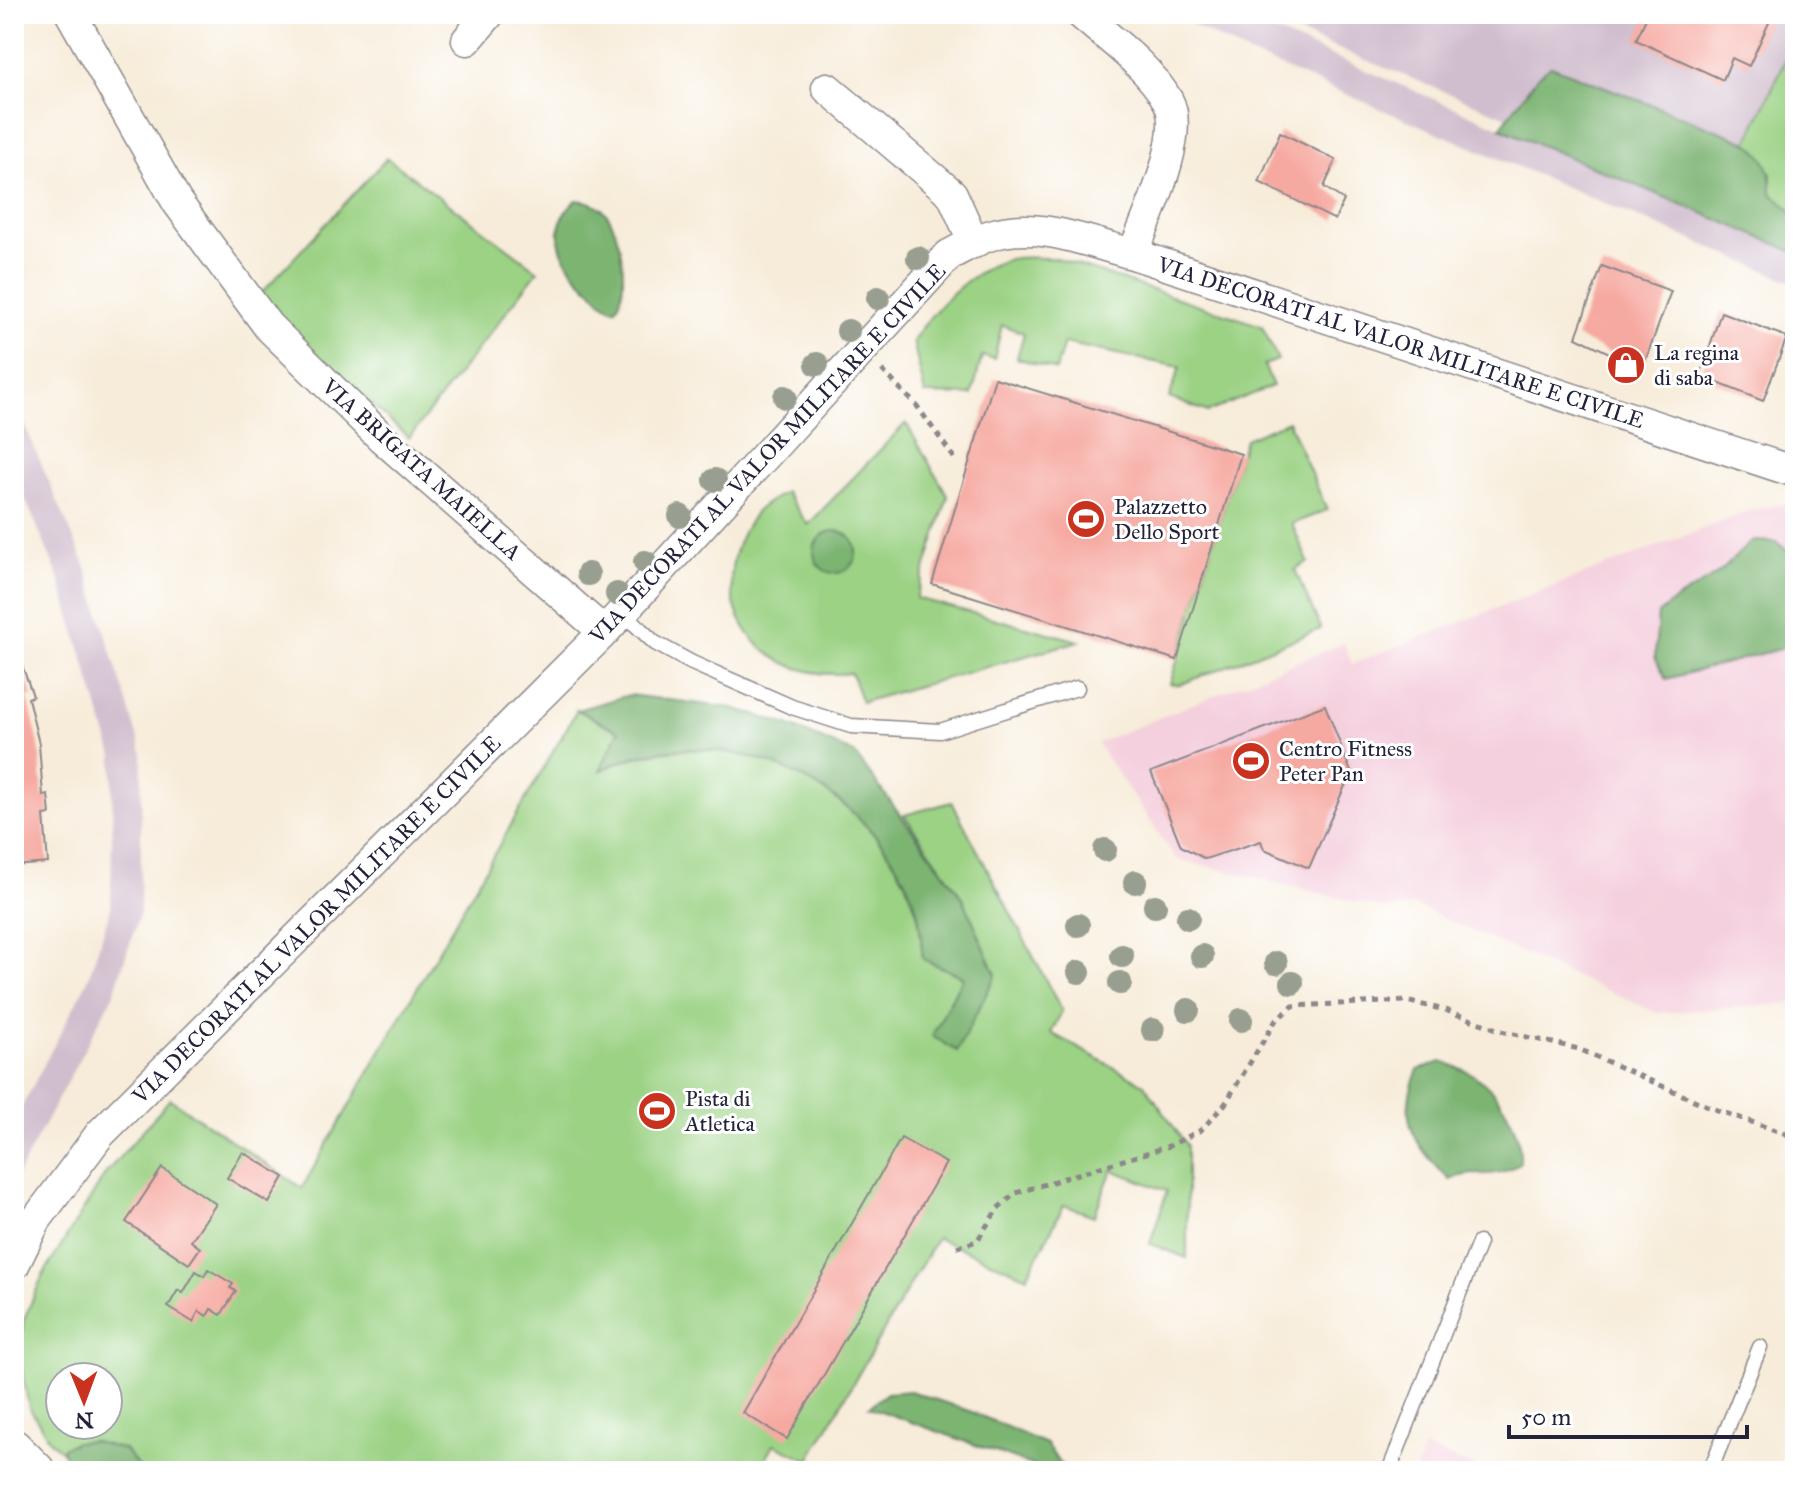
<svg xmlns="http://www.w3.org/2000/svg" width="1809" height="1485" font-family="'IM FELL Great Primer',serif">
	<rect width="100%" height="100%" fill="#fff"/>
	<filter id="ink" filterUnits="userSpaceOnUse"><feTurbulence type="fractalNoise" baseFrequency=".0125" numOctaves="2"/><feDisplacementMap in="SourceGraphic" scale="16" xChannelSelector="R" yChannelSelector="G"/><feConvolveMatrix kernelMatrix="1 2 1 2 8 2 1 2 1" color-interpolation-filters="sRGB"/></filter>
	<filter id="wash" filterUnits="userSpaceOnUse"><feTurbulence type="fractalNoise" baseFrequency=".006" numOctaves="4" result="noise"/><feDisplacementMap in="SourceGraphic" scale="32" xChannelSelector="R" yChannelSelector="G"/><feGaussianBlur stdDeviation="1.8" result="paint"/><feColorMatrix in="noise" values="0 0 0 0 0 0 0 0 0 0 0 0 0 0 0 0 0 1.4 0 .05"/><feComposite in="paint" operator="in"/></filter>
	<g filter="url(#wash)">
		<rect width="100%" height="100%" fill="#f7ecd9"/>
		<path fill="#f4cfdd" d="M1795,502V1003L1658,1013L1415,906L1386,909L1176,859L1097,743L1344,643L1352,664L1749,511Z
			M1424,1448L1488,1471H1416Z"/>
		<path fill="#d0bdcd" d="M1173,14H1233L1795,252V283L1238,49Z
			M1252,14H1795V233Z
			M14,401L85,565L142,752L140,912L114,993L14,1182V1122L87,982L111,908L113,756L58,575L14,473Z"/>
		<path fill="#9bd284" stroke="#5e7a60" stroke-width="2" fill-rule="evenodd" d="M1795,40V214L1771,193V173L1747,142Z
			M387,158L538,271L409,438L255,300Z
			M1056,258L1262,326L1278,360L1264,365L1273,386L1208,412L1169,398L1180,367L1064,343L1056,370L1017,358L1024,333L1002,325L994,359L982,356L972,395L925,394L913,341C934,308 967,273 1006,260C1020,255 1041,259 1056,258Z
			M1288,421L1327,510L1292,524L1308,562L1295,570L1321,629L1179,685L1170,684L1245,439Z
			M906,423L948,496L916,598L1079,641L862,702L851,673C754,684 696,594 755,513C762,504 776,498 785,492L808,525Z
			M577,710L619,731L602,770C722,712 876,784 916,910C921,925 921,943 923,959L963,977L932,1036L996,975L963,898L904,815L952,802L1062,1011L1051,1033L1144,1084L1187,1146V1258L1150,1244L1167,1191L1112,1170L1094,1216L1064,1205L1027,1277L937,1238L809,1460L774,1444L759,1471H85L50,1441L29,1407L20,1362L23,1322L42,1277L106,1173L170,1099L302,1188ZM60,1377H108V1425H60Z"/>
		<path fill="#7cb472" stroke="#4f6b56" stroke-width="2" d="M1551,66L1747,142C1767,157 1771,168 1771,193L1795,214V252L1500,128L1538,76Z
			M576,200C587,201 597,203 605,212C621,230 631,291 615,309C605,307 598,297 591,290C563,265 543,230 576,200Z
			M814 552a21 21 0 1 1 42 0a21 21 0 1 1-42 0Z
			M1753,541L1777,542L1795,557V645L1666,679L1655,657L1658,614C1677,596 1700,587 1721,571C1732,561 1740,550 1753,541Z
			M629,695L733,708L788,725L854,753L963,898L996,975L957,1051L932,1036L963,977L923,959C921,943 921,926 917,911C878,785 720,710 600,770L619,731L577,710Z
			M1441,1062C1450,1065 1462,1068 1470,1073C1500,1091 1522,1130 1520,1162C1495,1183 1474,1167 1450,1180C1414,1145 1396,1119 1418,1070Z
			M910,1391L972,1412L1046,1444L1065,1471H1048L869,1407L887,1393Z
			M92,1441L125,1450L142,1471H74L67,1464L62,1448L76,1442Z"/>
		<g id="blocks">
			<path fill="#f6a9a0" d="M1648,14H1773L1749,66L1732,58L1723,80L1636,40Z
				M1280,132L1336,160L1324,187L1344,200L1335,220L1259,182Z
				M1602,266L1671,291L1644,364L1630,358L1628,362L1576,337Z
				M1721,312L1787,337L1763,401L1700,376Z
				M995,378L1241,454L1177,660L932,584Z
				M14,643L33,696L28,698L39,744L43,796L48,795L50,814L44,815L48,863L14,866Z
				M1325,705L1351,772L1309,868L1264,849L1261,841L1205,859L1181,846L1151,772Z
				M901,1138L946,1163L787,1439L743,1413Z
				M243,1152L284,1177L269,1203L227,1178Z
				M162,1168L216,1204L191,1241L200,1248L189,1264L126,1222Z
				M208,1269L233,1284L230,1288L236,1291L221,1315L211,1309L207,1316L199,1311L193,1322L168,1307L178,1290L183,1293L196,1271L204,1276Z"/>
		</g>
	</g>
	<g filter="url(#ink)">
		<use href="#blocks" fill-opacity="0" stroke="#8c878a" stroke-width="2"/>
		<g fill="none" stroke-linecap="round" stroke-linejoin="round">
			<g stroke="#8c878a" stroke-width="17">
				<path id="service" d="M622,612L655,643L692,663L792,707L851,726L940,731L1077,688
					M1389,1471L1479,1243
					M1710,1471L1760,1347"/>
			</g>
			<g stroke="#8c878a" stroke-width="33">
				<path id="minor" d="M71,14L177,202L268,326L382,438L604,632
					M1081,14C1111,40 1148,66 1168,101C1187,135 1146,219 1133,254
					M467,40L489,14
					M827,88L952,194L974,243
					M14,1265L36,1220L100,1134L604,632L949,255C961,249 974,241 988,236C1036,219 1087,242 1133,254L1795,472"/>
			</g>
			<g stroke="#8c878a" stroke-width="39">
				<path id="tertiary" d="M14,1448L37,1471"/>
			</g>
			<path stroke="#8c878a" stroke-width="5" stroke-dasharray="6 6" stroke-linecap="butt" d="M882,370L917,406L955,459
				M957,1247L977,1241L998,1208L1016,1193L1169,1146L1201,1130L1225,1104L1276,1020L1293,1006L1406,1001L1445,1010L1505,1032L1579,1049L1714,1109L1795,1137"/>
			<use href="#service" stroke="#fff" stroke-width="14"/>
			<use href="#minor" stroke="#fff" stroke-width="30"/>
			<use href="#tertiary" stroke="#fff" stroke-width="36"/>
		</g>
		<g fill="#999f90">
			<circle cx="918" cy="258" r="12"/>
			<circle cx="878" cy="298" r="12"/>
			<circle cx="848" cy="331" r="12"/>
			<circle cx="817" cy="364" r="12"/>
			<circle cx="785" cy="397" r="12"/>
			<circle cx="715" cy="480" r="12"/>
			<circle cx="680" cy="516" r="12"/>
			<circle cx="645" cy="562" r="12"/>
			<circle cx="588" cy="574" r="12"/>
			<circle cx="617" cy="594" r="12"/>
			<circle cx="1105" cy="850" r="12"/>
			<circle cx="1135" cy="882" r="12"/>
			<circle cx="1155" cy="906" r="12"/>
			<circle cx="1188" cy="918" r="12"/>
			<circle cx="1078" cy="925" r="12"/>
			<circle cx="1122" cy="956" r="12"/>
			<circle cx="1202" cy="956" r="12"/>
			<circle cx="1276" cy="963" r="12"/>
			<circle cx="1079" cy="972" r="12"/>
			<circle cx="1120" cy="983" r="12"/>
			<circle cx="1292" cy="983" r="12"/>
			<circle cx="1188" cy="1010" r="12"/>
			<circle cx="1241" cy="1020" r="12"/>
			<circle cx="1153" cy="1030" r="12"/>
		</g>
	</g>
	<defs>
		<g id="shop-disc" transform="scale(2)"><circle r="9.5" fill="#c8321e" stroke="#fff"/><path d="M-5-2.5h2.3a2.7 3.5 0 0 1 5.4 0H5L5.5 6h-11ZM-1.5-2.5h3a1.5 2.3 0 0 0-3 0Z" fill="#fff"/></g>
		<g id="stadium-disc" transform="scale(2)"><circle r="9.5" fill="#c8321e" stroke="#fff"/><path d="M0-5a6.5 5 0 1 0 0 10a6.5 5 0 1 0 0-10ZM-3.5-1.8h7v3.6h-7Z" fill="#fff"/></g>
	</defs>
	<g fill-rule="evenodd">
		<use href="#shop-disc" x="1626" y="365"/>
		<use href="#stadium-disc" x="1086" y="519"/>
		<use href="#stadium-disc" x="1251" y="761"/>
		<use href="#stadium-disc" x="657" y="1111"/>
	</g>
	<g text-anchor="middle" stroke-width="6" stroke-linejoin="round" paint-order="stroke">
		<g font-size="22" fill="#22223b" stroke="#fff">
			<text transform="translate(1401 342) rotate(18)" y="8">VIA DECORATI AL VALOR MILITARE E CIVILE</text>
			<text transform="translate(767 453) rotate(-47)" y="8">VIA DECORATI AL VALOR MILITARE E CIVILE</text>
			<text transform="translate(422 469) rotate(42)" y="8">VIA BRIGATA MAIELLA</text>
			<text transform="translate(316 919) rotate(-45)" y="8">VIA DECORATI AL VALOR MILITARE E CIVILE</text>
		</g>
		<g font-size="22" fill="#22223b" stroke="#fff" text-anchor="start">
			<text x="1654" y="360">La regina<tspan x="1654" dy="25">di saba</tspan></text>
			<text x="1114" y="514">Palazzetto<tspan x="1114" dy="25">Dello Sport</tspan></text>
			<text x="1279" y="756">Centro Fitness<tspan x="1279" dy="25">Peter Pan</tspan></text>
			<text x="685" y="1106">Pista di<tspan x="685" dy="25">Atletica</tspan></text>
		</g>
	</g>
	<rect width="1809" height="1485" fill="none" stroke="#fff" stroke-width="48"/>
	<g transform="translate(84 1401) rotate(179)"><circle r="38" fill="#ffffff" stroke="#a7a7b1" stroke-width="2"/>
	<path d="M0-6L14 30L0 20L-14 30Z" fill="#c8321e"/>
	<text y="-12" font-size="22" font-weight="bold" text-anchor="middle" fill="#22223b">N</text>
	</g>
	<path d="M1509 1425v12h238v-12" fill="none" stroke="#22223b" stroke-width="4"/>
	<text x="1521" y="1425" font-size="24" fill="#22223b" stroke="#ffffff" stroke-width="6" paint-order="stroke">50 m</text>
</svg>
